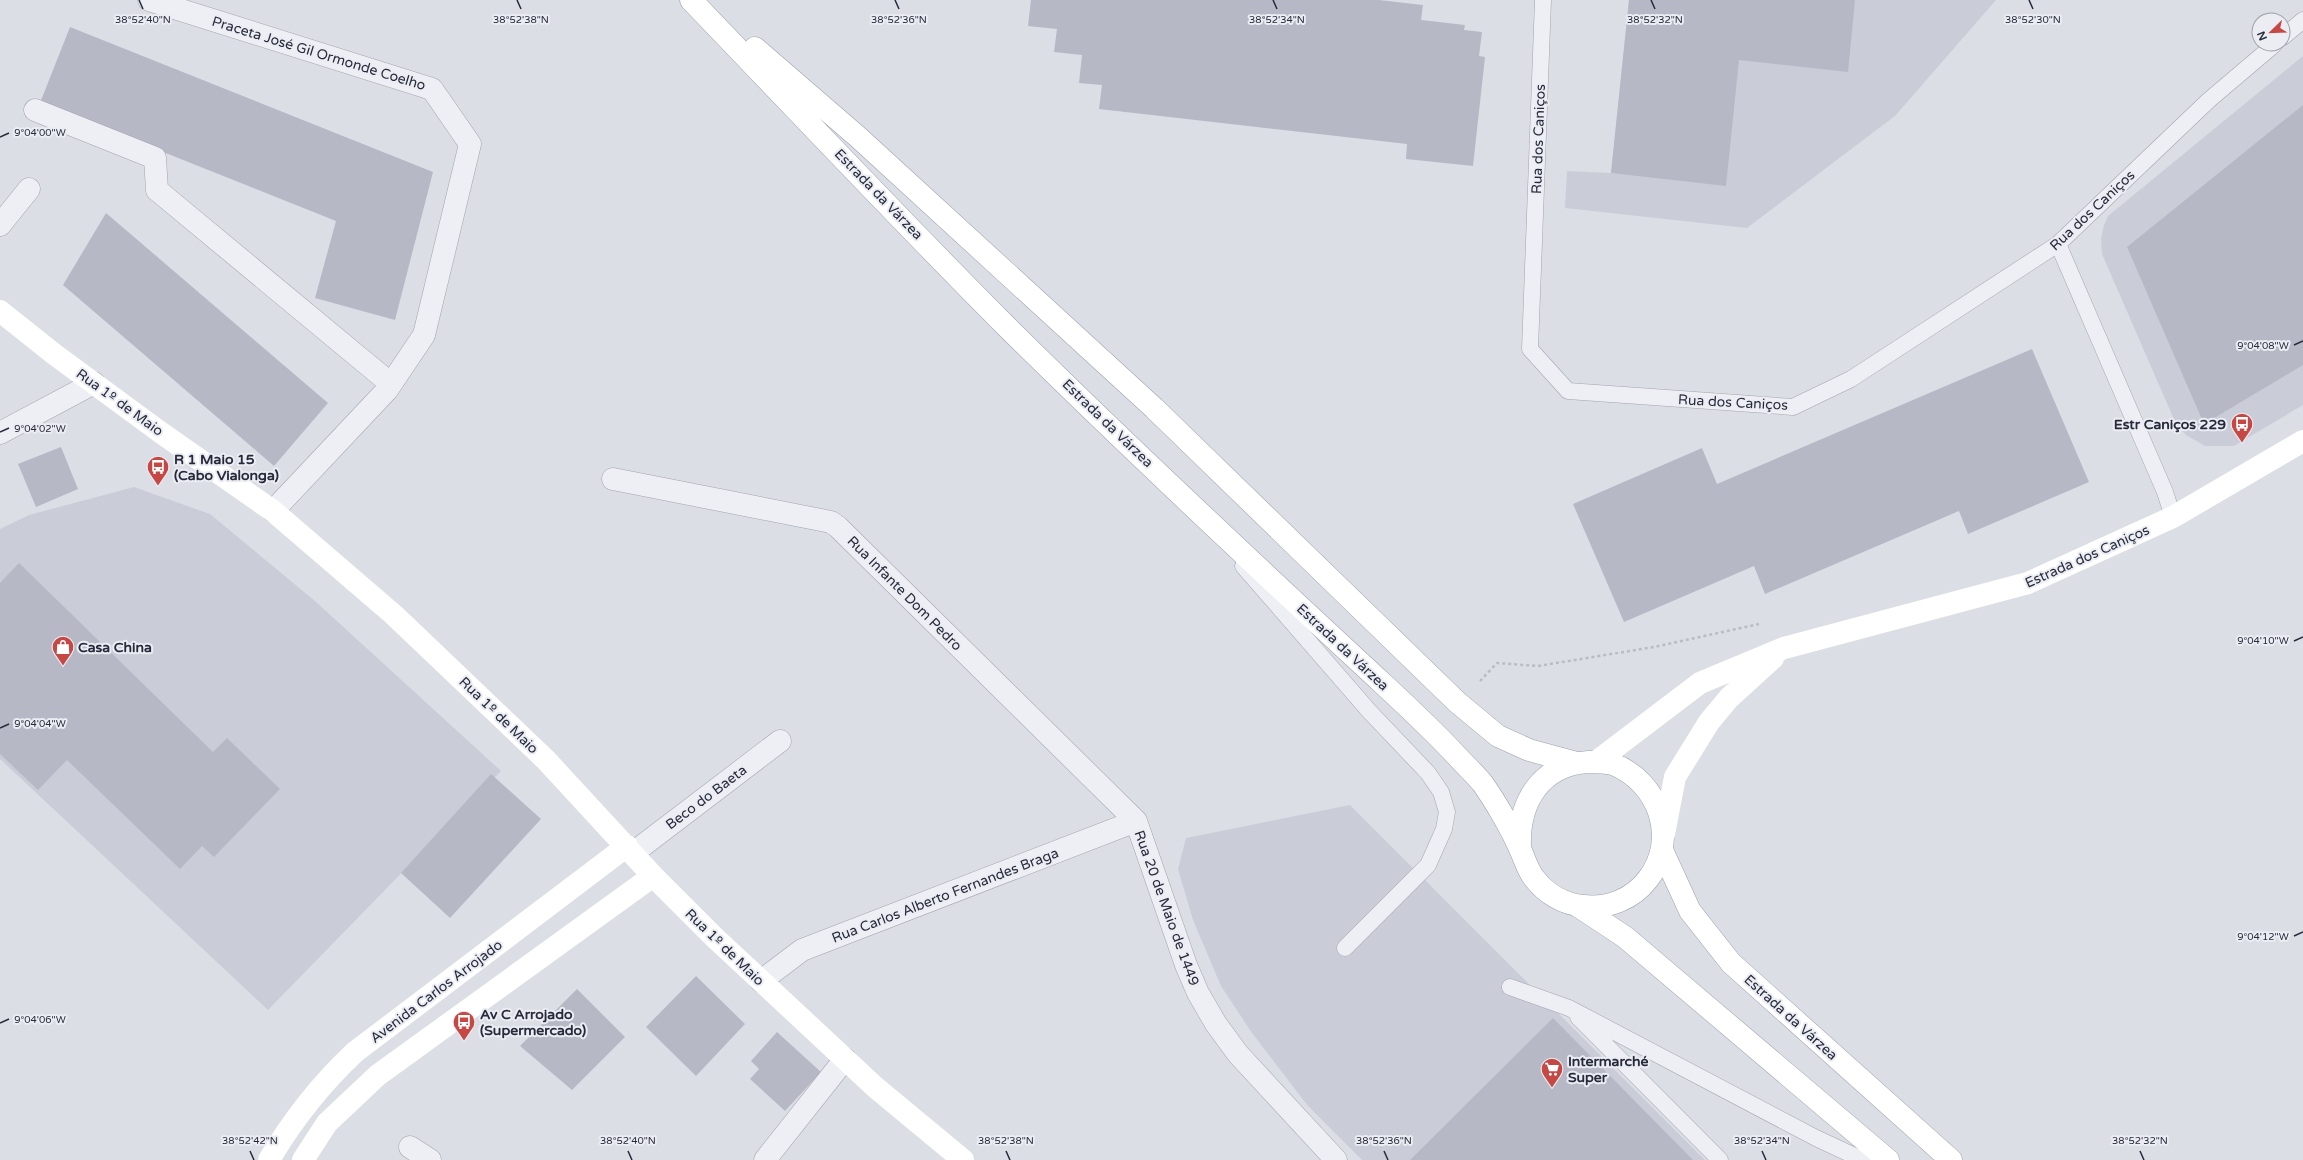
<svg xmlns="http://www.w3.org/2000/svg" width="2303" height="1160" font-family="'Varela Round',sans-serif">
	<rect width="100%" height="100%" fill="#dcdee5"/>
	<path fill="#cacdd7" d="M1629,0H1996L1895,116L1747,228L1565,208L1567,171L1611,173Z
		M2303,56V405L2234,446H2205L2186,435L2176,424L2102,254L2101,239L2104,225L2108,216Z
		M134,487L210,514L315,601L501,771L268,1010L0,759V529L29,515Z
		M1350,805L1705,1160H1362L1308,1106L1252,1033L1221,986L1193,920L1178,869L1186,838Z"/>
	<path fill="#b6b9c5" d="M1031,0H1379L1423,5L1421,20L1465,25L1464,30L1482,32L1479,56L1485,57L1473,166L1406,159L1407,144L1099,109L1102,85L1079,83L1082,55L1054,52L1057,29L1028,26Z
		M1629,0H1855L1848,72L1739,60L1726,186L1611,173Z
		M70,27L433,172L395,320L315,298L336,221L40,103Z
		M2303,105V365L2204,424L2127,247Z
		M106,213L328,403L274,466L63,285Z
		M2032,349L2089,482L1968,534L1959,511L1765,594L1754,566L1624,622L1573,504L1702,448L1717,484Z
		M61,447L78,489L36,507L18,464Z
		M19,563L213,752L227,738L280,789L214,857L202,846L180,869L67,760L38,790L0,754V583Z
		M491,774L541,819L450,918L401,873Z
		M696,976L745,1024L696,1076L646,1027Z
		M577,989L625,1037L572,1090L520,1046Z
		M1553,1018L1693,1160H1410Z
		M777,1032L821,1072L785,1111L750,1079L759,1069L751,1061Z"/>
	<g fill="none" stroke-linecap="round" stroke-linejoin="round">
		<g stroke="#a2a4af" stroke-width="17">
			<path id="lane" d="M1543,0L1530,349L1568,391L1793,407L1851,379L2058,244L2209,100L2275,44
				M2283,37L2303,20
				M2058,244L2165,492L2173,517
				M1243,566L1369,711L1428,773L1441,792L1447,812L1444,829L1428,865L1345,948
				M1510,987L1569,1008L1816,1138L1863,1160
				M1578,1017L1720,1160"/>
		</g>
		<g stroke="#a2a4af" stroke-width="23">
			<path id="street" d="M149,0L432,89L470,144L424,335L387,390L273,511
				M35,110L155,158L157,190L391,384
				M0,225L29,189
				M0,433L94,383
				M613,479L831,522L838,527L1136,821L1186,965L1198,993L1216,1024L1238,1054L1336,1160
				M633,853L780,741
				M761,981L802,950L1136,821
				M410,1147L430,1160
				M765,1160L845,1059"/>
		</g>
		<g stroke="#9ca0b0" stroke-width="23">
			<path id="primary" d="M691,0C796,109 900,220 1007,327C1124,443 1245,556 1366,668C1396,696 1427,724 1455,754C1464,764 1475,774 1483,784C1495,801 1512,830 1520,849C1525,859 1527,869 1534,878C1546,894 1564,904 1583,906C1608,909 1633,899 1648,879C1679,839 1659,782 1613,764C1605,762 1596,762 1588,762C1540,765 1518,803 1520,848
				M755,48L858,137L1154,408L1457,702L1498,736L1529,750L1577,763
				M1662,850L1690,911L1731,963L1951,1160
				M1578,906L1625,937L1888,1160"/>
		</g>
		<path stroke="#babcc4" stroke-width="2.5" stroke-dasharray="3 3" stroke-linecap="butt" d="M1480,681L1497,663L1538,666L1654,647L1759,624"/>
		<use href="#lane" stroke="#eeeff4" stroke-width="16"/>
		<use href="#street" stroke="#eeeff4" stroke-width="22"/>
		<path stroke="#fff" stroke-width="22" d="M0,311L54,354L160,432L273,511L394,615L546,760L653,876L714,937L875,1087L963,1160
			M1596,762L1700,683L1784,648L2028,583L2173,517L2303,441
			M1664,834L1675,777L1709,722L1729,698L1773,658
			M269,1160C293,1119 320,1085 355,1052L627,846
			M303,1160L327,1123L378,1075L653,876"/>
		<use href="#primary" stroke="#fff" stroke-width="22"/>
	</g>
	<path fill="none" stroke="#262a3b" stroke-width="1.5" d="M139,0L143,9M517,0L521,9M895,0L899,9M1273,0L1277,9M1651,0L1655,9M2029,0L2033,9M0,137L9,133M2294,345L2303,341M0,432L9,428M2294,641L2303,637M0,728L9,724M2294,936L2303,932M0,1023L9,1019M250,1151L254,1160M628,1151L632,1160M1006,1151L1010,1160M1384,1151L1388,1160M1762,1151L1766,1160M2140,1151L2144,1160"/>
	<defs>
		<g id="bus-pin" transform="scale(1.15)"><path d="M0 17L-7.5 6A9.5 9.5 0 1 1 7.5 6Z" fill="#c64845" stroke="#ebedf3"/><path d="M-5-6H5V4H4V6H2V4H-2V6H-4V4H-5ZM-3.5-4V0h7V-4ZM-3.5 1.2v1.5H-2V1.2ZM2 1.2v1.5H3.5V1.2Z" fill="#fff"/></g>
		<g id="shop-pin" transform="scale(1.15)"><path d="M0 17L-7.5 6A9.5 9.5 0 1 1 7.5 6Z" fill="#c64845" stroke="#ebedf3"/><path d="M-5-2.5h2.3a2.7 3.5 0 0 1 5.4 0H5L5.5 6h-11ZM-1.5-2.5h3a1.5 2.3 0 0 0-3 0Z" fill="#fff"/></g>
		<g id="supermarket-pin" transform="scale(1.15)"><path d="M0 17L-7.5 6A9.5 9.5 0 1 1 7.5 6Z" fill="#c64845" stroke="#ebedf3"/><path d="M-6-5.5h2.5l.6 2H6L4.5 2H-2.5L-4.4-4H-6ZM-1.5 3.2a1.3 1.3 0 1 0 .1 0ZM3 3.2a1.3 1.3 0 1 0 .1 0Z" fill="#fff"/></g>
	</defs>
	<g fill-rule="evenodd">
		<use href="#bus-pin" x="2242" y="424"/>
		<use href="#bus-pin" x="158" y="467"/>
		<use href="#shop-pin" x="63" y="647"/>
		<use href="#bus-pin" x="464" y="1022"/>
		<use href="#supermarket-pin" x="1552" y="1069"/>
	</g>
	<g text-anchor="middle" stroke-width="4" stroke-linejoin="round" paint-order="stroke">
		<g font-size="14" fill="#262a3b" stroke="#ebedf3">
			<text transform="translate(319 53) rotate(17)" y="5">Praceta José Gil Ormonde Coelho</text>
			<text transform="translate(1538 139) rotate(-88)" y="5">Rua dos Caniços</text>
			<text transform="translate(879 194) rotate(46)" y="5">Estrada da Várzea</text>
			<text transform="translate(2092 210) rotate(-43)" y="5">Rua dos Caniços</text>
			<text transform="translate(120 402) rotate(36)" y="5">Rua 1º de Maio</text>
			<text transform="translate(1733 402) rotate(3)" y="5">Rua dos Caniços</text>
			<text transform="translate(1108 423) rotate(44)" y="5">Estrada da Várzea</text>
			<text transform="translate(2087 556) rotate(-24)" y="5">Estrada dos Caniços</text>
			<text transform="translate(905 593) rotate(45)" y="5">Rua Infante Dom Pedro</text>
			<text transform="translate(1343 647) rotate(43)" y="5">Estrada da Várzea</text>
			<text transform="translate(499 715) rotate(44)" y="5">Rua 1º de Maio</text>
			<text transform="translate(706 797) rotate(-37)" y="5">Beco do Baeta</text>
			<text transform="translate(945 895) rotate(-21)" y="5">Rua Carlos Alberto Fernandes Braga</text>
			<text transform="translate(1167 908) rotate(70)" y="5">Rua 20 de Maio de 1449</text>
			<text transform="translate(725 947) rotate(44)" y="5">Rua 1º de Maio</text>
			<text transform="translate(436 991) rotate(-37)" y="5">Avenida Carlos Arrojado</text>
			<text transform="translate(1791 1017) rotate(42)" y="5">Estrada da Várzea</text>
		</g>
		<g font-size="14" font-weight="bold" fill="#262a3b" stroke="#ebedf3" text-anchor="start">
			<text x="2226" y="429" text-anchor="end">Estr Caniços 229</text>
			<text x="174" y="464">R 1 Maio 15<tspan x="174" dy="16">(Cabo Vialonga)</tspan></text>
			<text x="78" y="652">Casa China</text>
			<text x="480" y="1019">Av C Arrojado<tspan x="480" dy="16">(Supermercado)</tspan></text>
			<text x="1568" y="1066">Intermarché<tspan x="1568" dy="16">Super</tspan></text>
		</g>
	</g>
	<g font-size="10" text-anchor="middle" fill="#262a3b" stroke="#ebedf3" stroke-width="4" stroke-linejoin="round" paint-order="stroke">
		<text x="143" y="23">38°52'40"N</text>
		<text x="521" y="23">38°52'38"N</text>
		<text x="899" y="23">38°52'36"N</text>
		<text x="1277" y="23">38°52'34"N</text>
		<text x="1655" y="23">38°52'32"N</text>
		<text x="2033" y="23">38°52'30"N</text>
		<text x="40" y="136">9°04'00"W</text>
		<text x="2263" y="349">9°04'08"W</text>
		<text x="40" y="432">9°04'02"W</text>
		<text x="2263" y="644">9°04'10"W</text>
		<text x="40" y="727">9°04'04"W</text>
		<text x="2263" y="940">9°04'12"W</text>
		<text x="40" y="1023">9°04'06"W</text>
		<text x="250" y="1144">38°52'42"N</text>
		<text x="628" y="1144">38°52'40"N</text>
		<text x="1006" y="1144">38°52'38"N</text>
		<text x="1384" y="1144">38°52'36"N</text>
		<text x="1762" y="1144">38°52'34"N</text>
		<text x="2140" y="1144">38°52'32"N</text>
	</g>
	<g transform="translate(2271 32) rotate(247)"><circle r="19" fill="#ebedf3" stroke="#9c9fa9"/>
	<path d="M0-3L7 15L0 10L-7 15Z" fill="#c64845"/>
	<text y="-6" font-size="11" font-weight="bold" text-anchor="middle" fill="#262a3b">N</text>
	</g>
</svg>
